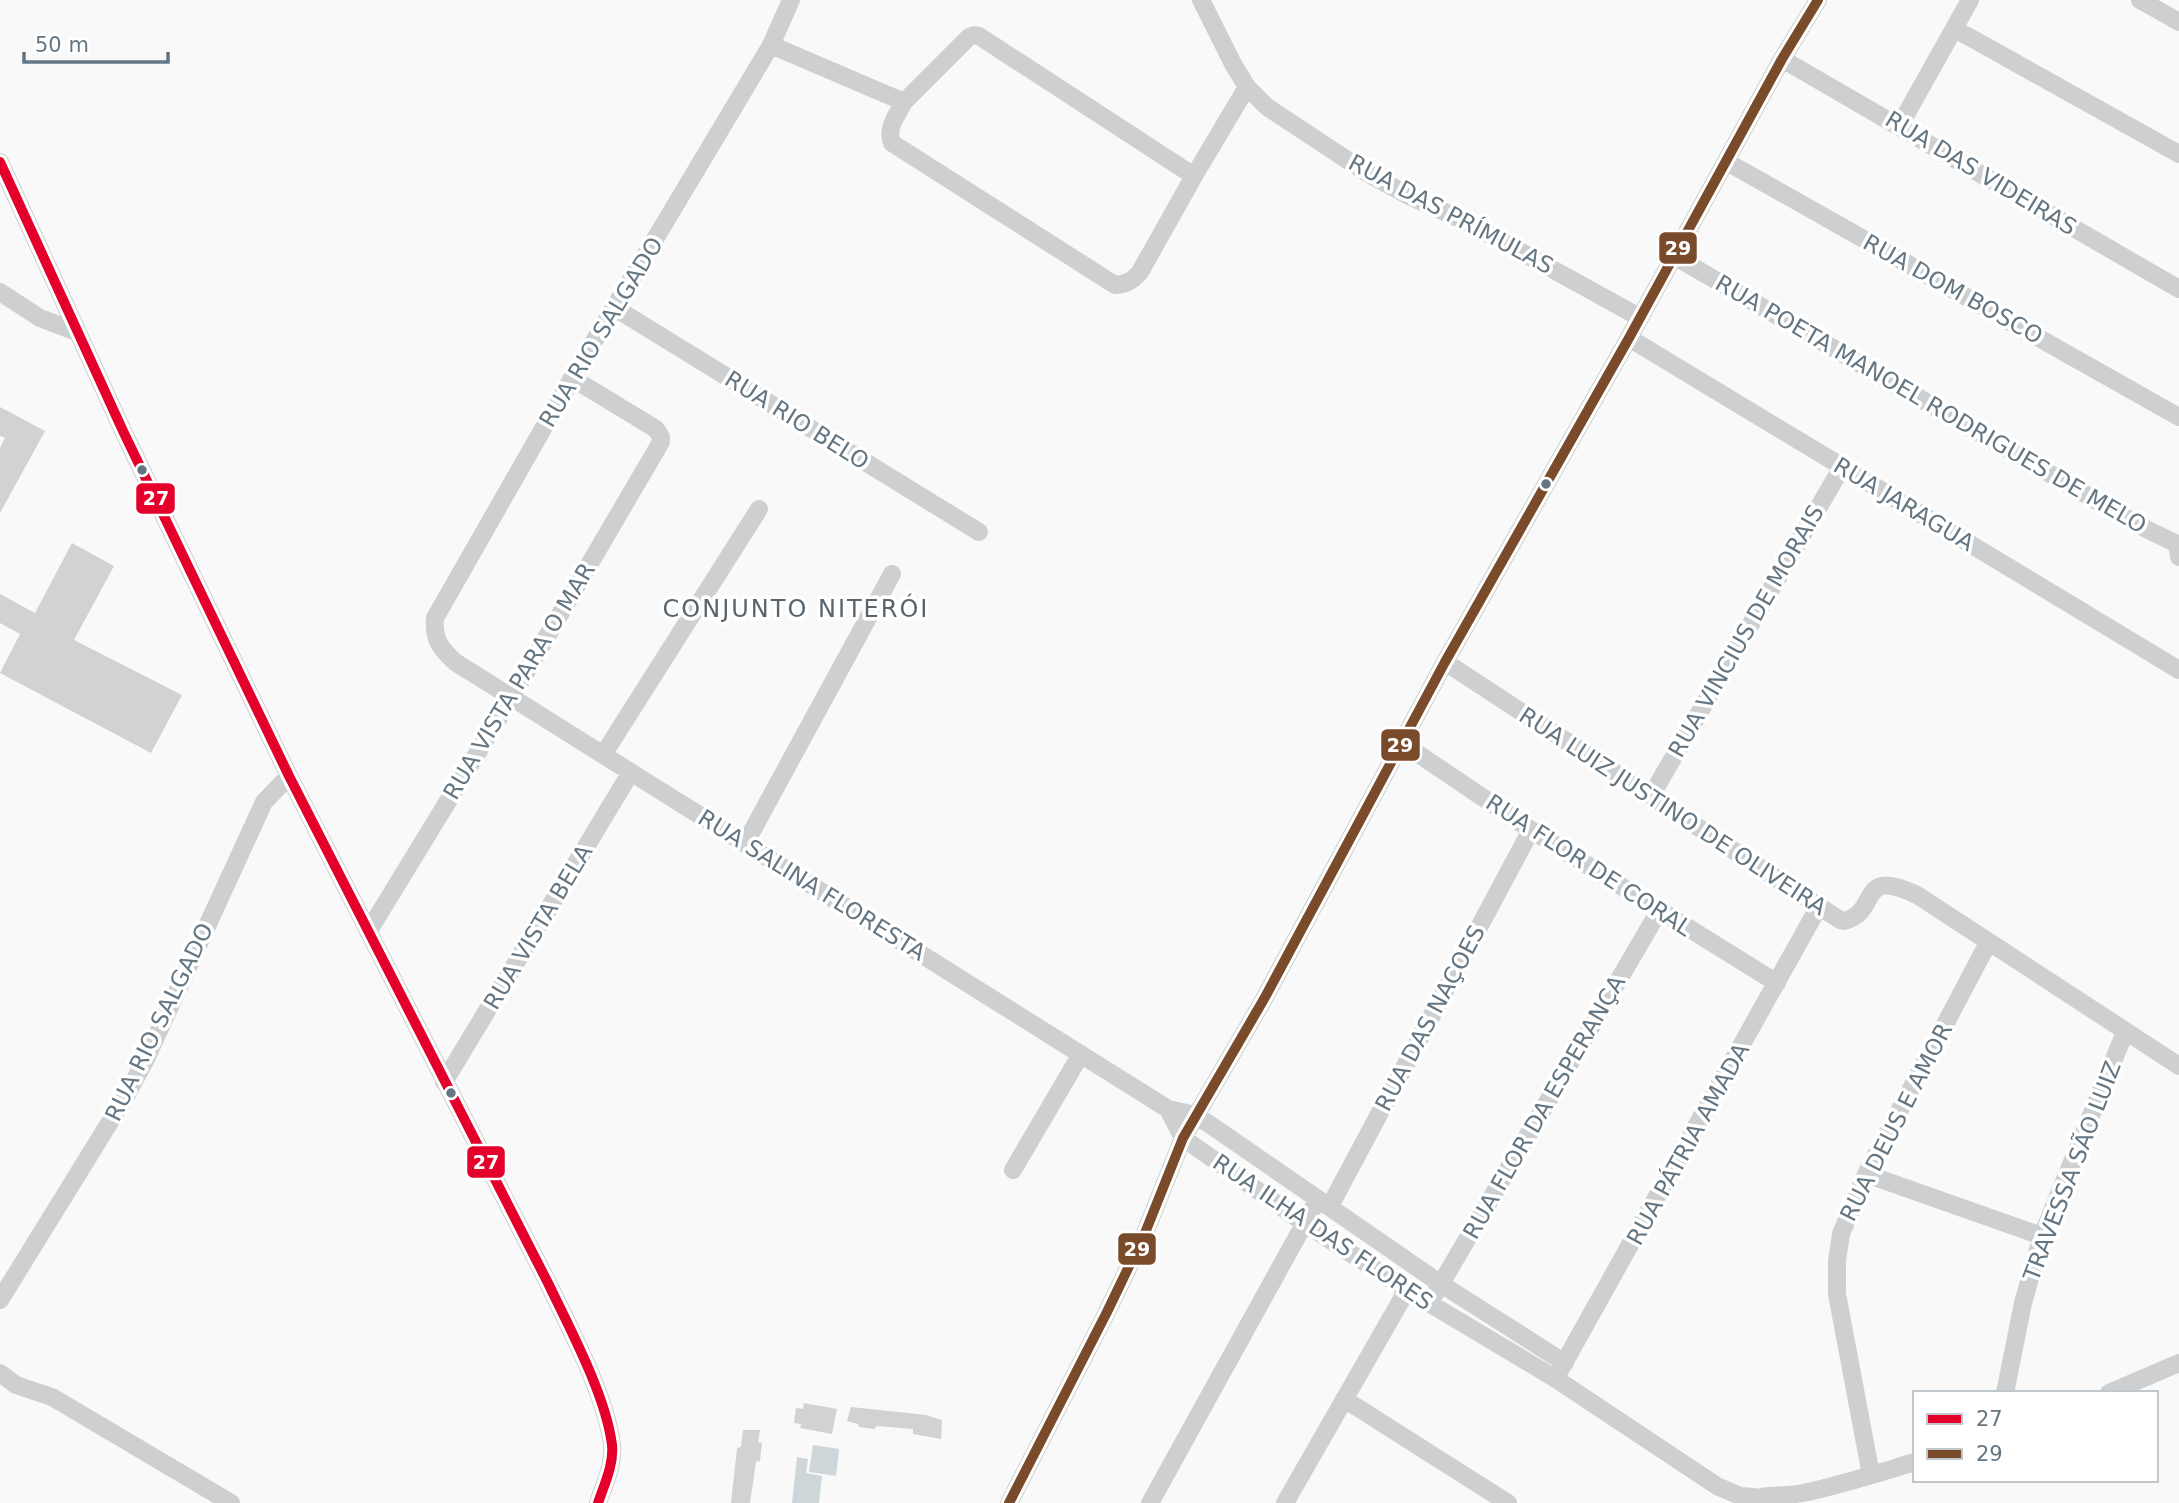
<svg xmlns="http://www.w3.org/2000/svg" width="2179" height="1503" font-family="'DejaVu Sans',sans-serif">
	<rect width="100%" height="100%" fill="#f9f9f9"/>
	<path fill="#ced6d9" d="M813,1445L839,1449L836,1476L809,1472Z
		M797,1457L808,1459L806,1473L822,1476L819,1503H792Z"/>
	<path fill="#d0d2d3" d="M0,407L45,431L0,513V448L5,438L0,436Z
		M72,543L114,566L74,640L182,695L151,753L0,673L20,634L0,623V594L35,613Z
		M804,1403L837,1409L832,1434L800,1428L801,1424L794,1423L796,1408L803,1409Z
		M851,1407L926,1415L942,1420L941,1439L913,1434V1429L877,1426L874,1429L859,1427L858,1424L847,1421Z
		M743,1430H760L758,1442L762,1443L760,1461L756,1462L750,1503H731L737,1448L741,1447Z"/>
	<g fill="none" stroke-linecap="round" stroke-linejoin="round">
		<path stroke="#cecfd0" stroke-width="18" d="M791,0L771,45L572,378L435,618C433,639 440,648 455,662L1168,1109L1196,1115L1441,1284L1565,1363
			M1201,0L1233,64L1247,87L1267,107L1367,173L1411,197L1467,222L1639,317
			M2140,0L2179,22
			M1955,29L2179,154
			M771,45L904,102C897,115 886,128 892,143L1115,285C1127,284 1132,281 1140,272L1194,176
			M1782,59L2179,289
			M904,102L969,37L974,35L979,36L1194,176L1247,87
			M1900,125L1970,0
			M0,162L123,431L289,776L548,1283C570,1329 606,1396 612,1445C614,1465 604,1485 598,1503
			M1727,162L2179,417
			M1674,256L2140,526L2177,544L2179,557
			M0,292L40,318L77,332
			M615,308L979,532
			M1629,338L2179,670
			M1445,662L1840,920L1844,921C1881,912 1856,866 1917,895L2179,1066
			M1402,743L1531,830L1777,983
			M603,755L759,509
			M1651,796L1842,467
			M746,842L892,574
			M368,932L511,698L661,442V437L656,429L572,378
			M444,1082L631,772
			M1168,1109L1183,1138L1304,1223L1407,1290L1556,1379L1717,1486L1740,1496L1754,1497
			M1013,1170L1081,1054
			M1866,1174L2042,1236
			M1330,1206L1531,830
			M1435,1294L1659,911
			M0,1300L126,1096L145,1061L264,802L289,776
			M1559,1372L1818,908
			M0,1373L16,1385L52,1397L231,1503
			M2005,1393L2023,1303L2042,1236L2125,1032
			M2109,1393L2179,1363
			M1344,1399L1508,1503
			M1871,1475L1837,1294V1261L1841,1234L1866,1174L1988,943
			M1009,1503L1107,1312L1145,1233L1183,1138L1264,999L1445,662L1629,338L1782,59L1818,0
			M1150,1503L1318,1199
			M1285,1503L1407,1290
			M1744,1503C1762,1493 1783,1497 1803,1493C1841,1485 1878,1473 1915,1462"/>
		<g stroke="#fff" stroke-width="16">
			<path id="bus-1" d="M0,162L123,431L289,776L548,1283C570,1329 606,1396 612,1445C614,1465 604,1485 598,1503"/>
		</g>
		<g stroke="#fff" stroke-width="16">
			<path id="bus-2" d="M1009,1503L1107,1312L1145,1233L1183,1138L1264,999L1445,662L1629,338L1782,59L1818,0"/>
		</g>
		<use href="#bus-1" stroke="#e4002b" stroke-width="10"/>
		<use href="#bus-2" stroke="#7a4b2a" stroke-width="10"/>
	</g>
	<g fill="#657683" stroke="#fff" stroke-width="2.5">
		<circle cx="142" cy="470" r="6"/>
		<circle cx="1546" cy="484" r="6"/>
		<circle cx="451" cy="1093" r="6"/>
	</g>
	<g text-anchor="middle" stroke-width="7" stroke-linejoin="round" paint-order="stroke">
		<g font-size="23" fill="#657683" stroke="#fff">
			<text transform="translate(1981 173) rotate(31)" y="8">RUA DAS VIDEIRAS</text>
			<text transform="translate(1451 214) rotate(28)" y="8">RUA DAS PRÍMULAS</text>
			<text transform="translate(1953 289) rotate(29)" y="8">RUA DOM BOSCO</text>
			<text transform="translate(601 332) rotate(-59)" y="8">RUA RIO SALGADO</text>
			<text transform="translate(1931 404) rotate(30)" y="8">RUA POETA MANOEL RODRIGUES DE MELO</text>
			<text transform="translate(797 420) rotate(32)" y="8">RUA RIO BELO</text>
			<text transform="translate(1904 504) rotate(31)" y="8">RUA JARAGUA</text>
			<text transform="translate(1746 631) rotate(-60)" y="8">RUA VINCIUS DE MORAIS</text>
			<text transform="translate(519 681) rotate(-59)" y="8">RUA VISTA PARA O MAR</text>
			<text transform="translate(1673 811) rotate(33)" y="8">RUA LUIZ JUSTINO DE OLIVEIRA</text>
			<text transform="translate(1589 865) rotate(33)" y="8">RUA FLOR DE CORAL</text>
			<text transform="translate(812 885) rotate(32)" y="8">RUA SALINA FLORESTA</text>
			<text transform="translate(538 927) rotate(-59)" y="8">RUA VISTA BELA</text>
			<text transform="translate(1430 1018) rotate(-62)" y="8">RUA DAS NAÇOES</text>
			<text transform="translate(159 1022) rotate(-64)" y="8">RUA RIO SALGADO</text>
			<text transform="translate(1544 1107) rotate(-60)" y="8">RUA FLOR DA ESPERANÇA</text>
			<text transform="translate(1896 1122) rotate(-63)" y="8">RUA DEUS E AMOR</text>
			<text transform="translate(1688 1144) rotate(-61)" y="8">RUA PÁTRIA AMADA</text>
			<text transform="translate(2072 1171) rotate(-69)" y="8">TRAVESSA SÃO LUIZ</text>
			<text transform="translate(1323 1232) rotate(34)" y="8">RUA ILHA DAS FLORES</text>
		</g>
		<g font-size="24" letter-spacing="2" fill="#57646e" stroke="#fff">
			<text x="796" y="617">CONJUNTO NITERÓI</text>
		</g>
	</g>
	<g stroke="#fff" stroke-width="2.5">
		<rect x="1658" y="231" width="40" height="34" rx="7" fill="#7a4b2a"/>
		<rect x="135" y="482" width="41" height="33" rx="7" fill="#e4002b"/>
		<rect x="1380" y="728" width="41" height="34" rx="7" fill="#7a4b2a"/>
		<rect x="466" y="1145" width="40" height="34" rx="7" fill="#e4002b"/>
		<rect x="1117" y="1232" width="40" height="34" rx="7" fill="#7a4b2a"/>
	</g>
	<g font-size="19" text-anchor="middle" font-weight="bold" fill="#fff">
		<text x="1678" y="255">29</text>
		<text x="156" y="505">27</text>
		<text x="1400" y="752">29</text>
		<text x="486" y="1169">27</text>
		<text x="1137" y="1256">29</text>
	</g>
	<rect x="1913" y="1391" width="245" height="91" fill="#ffffff" stroke="#c1c8cd" stroke-width="2"/>
	<rect x="1927" y="1414" width="35" height="10" fill="#e4002b" stroke="#c1c8cd" stroke-width="2"/>
	<text x="1976" y="1426" font-size="21" fill="#657683">27</text>
	<rect x="1927" y="1449" width="35" height="10" fill="#7a4b2a" stroke="#c1c8cd" stroke-width="2"/>
	<text x="1976" y="1461" font-size="21" fill="#657683">29</text>
	<path d="M24 52v10h144v-10" fill="none" stroke="#657683" stroke-width="3.5"/>
	<text x="35" y="52" font-size="21" fill="#657683" stroke="#ffffff" stroke-width="5" paint-order="stroke">50 m</text>
</svg>
